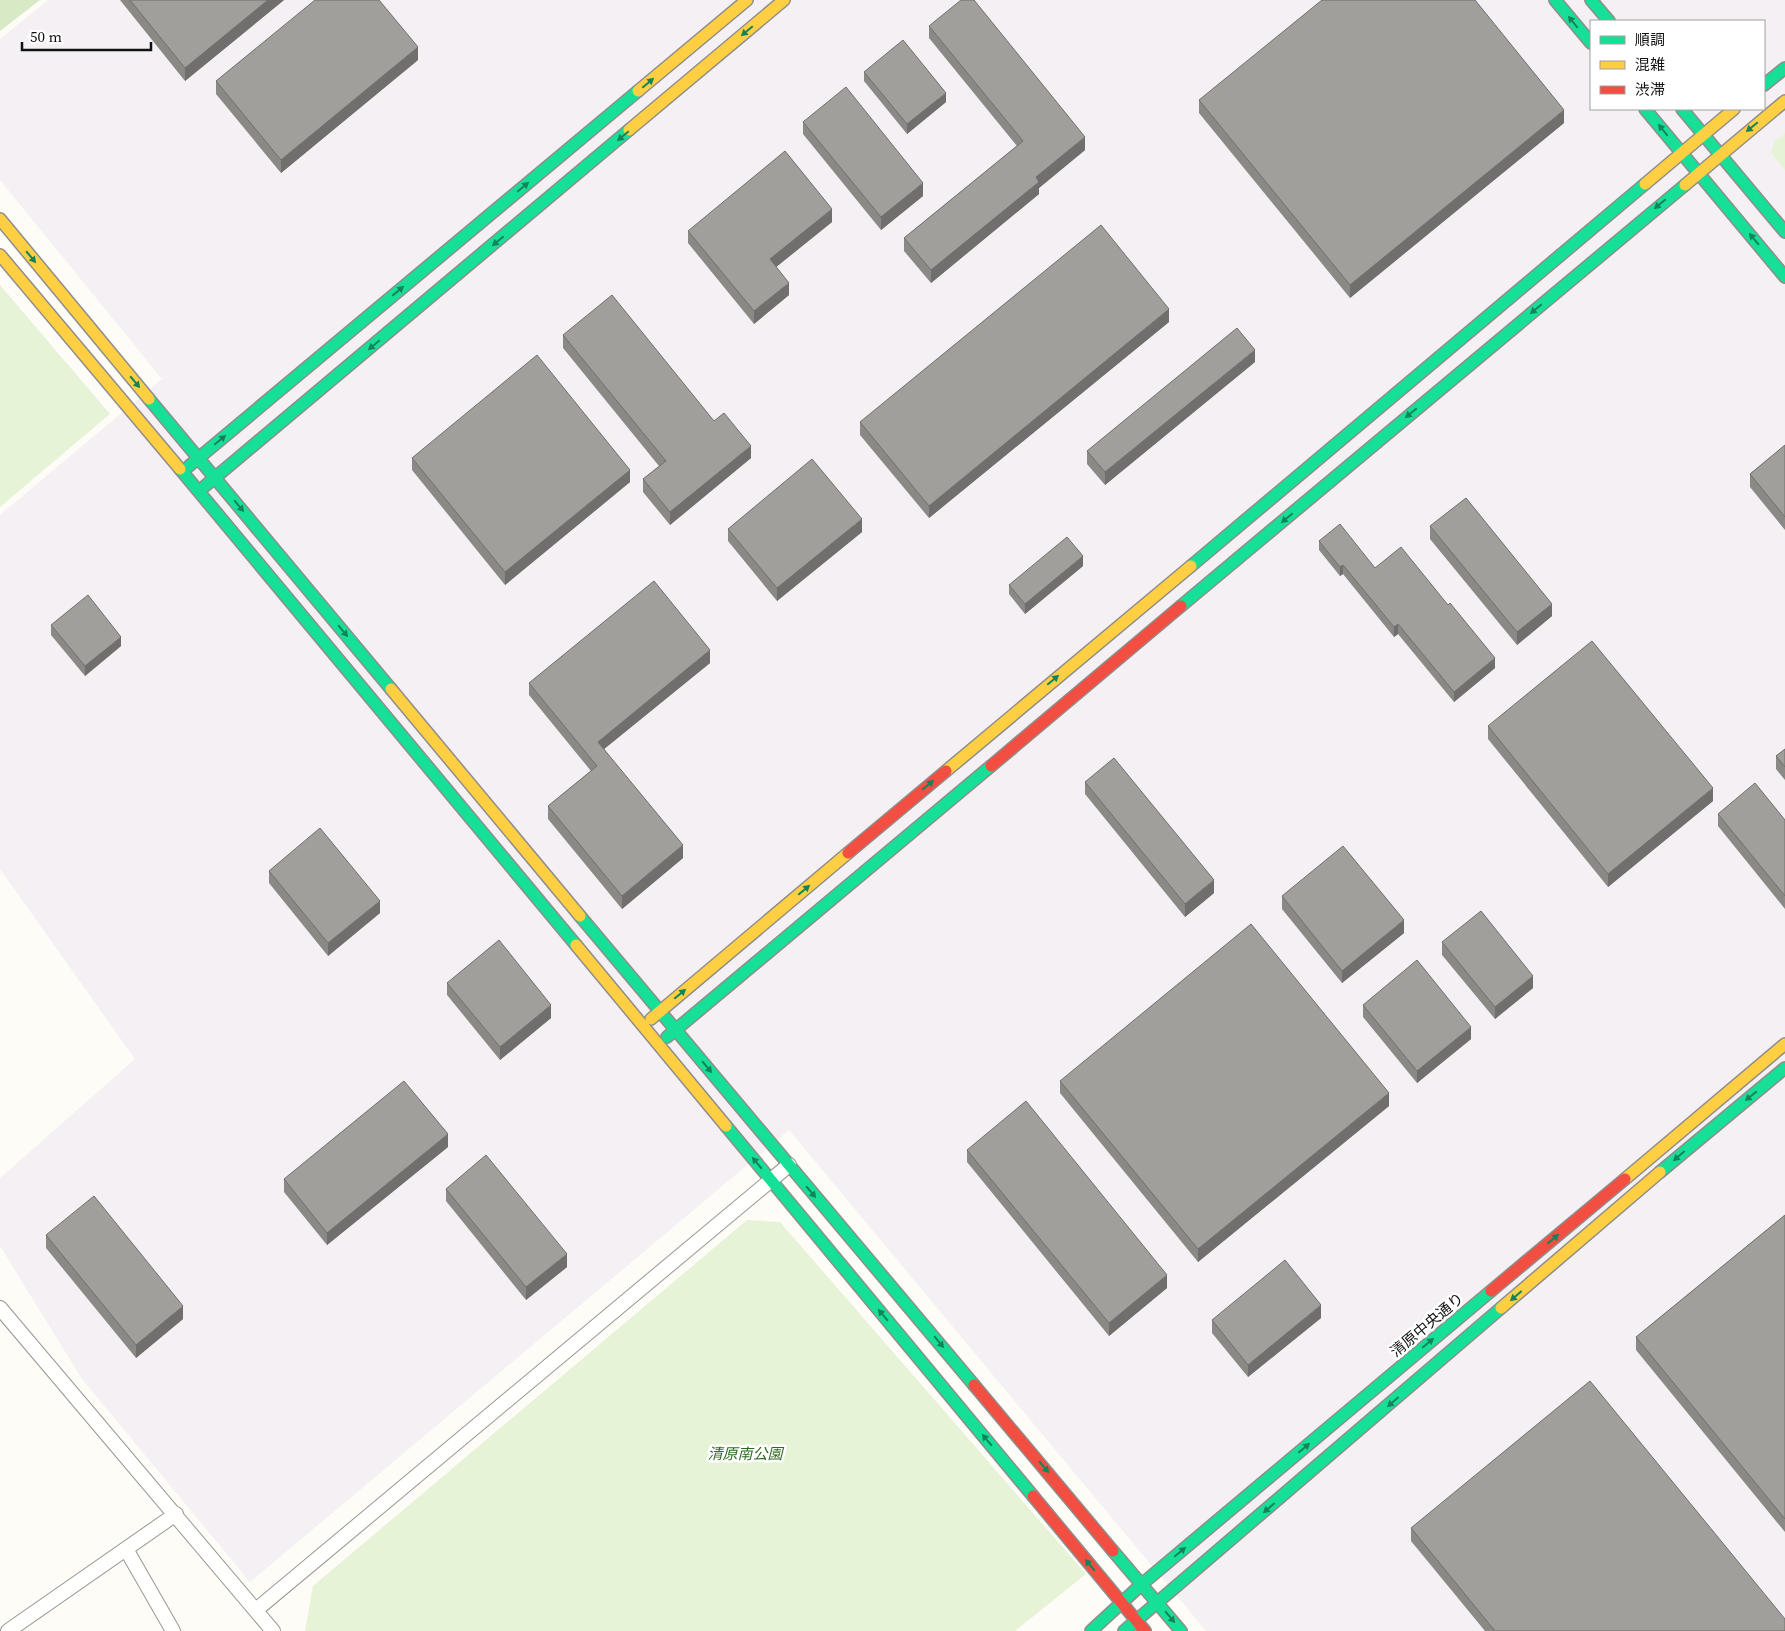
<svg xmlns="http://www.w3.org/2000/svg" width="1785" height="1631" font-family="'Source Serif 4','Noto Sans JP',serif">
	<rect width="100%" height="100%" fill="#fdfcf7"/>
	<path fill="#f5f0f3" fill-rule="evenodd" d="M48,0H1785V1631H1206L789,1130L250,1582L82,1379L0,1246V1178L135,1059L0,869V515L162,379L0,180V39ZM1591,21H1764V109H1591Z"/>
	<path fill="#e7f3d7" d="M1785,133V170L1771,153L1774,142Z
		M0,285L110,414L0,507Z
		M747,1220L780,1222L1086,1574L1015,1631H305L313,1586Z"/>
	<path fill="#d8eac5" d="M0,0H40L0,31Z"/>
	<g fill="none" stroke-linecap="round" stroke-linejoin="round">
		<g stroke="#979795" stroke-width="16">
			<path id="street" d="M0,1308L273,1631
				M126,1549L173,1631
				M256,1610L789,1165
				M8,1631L176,1514"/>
		</g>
		<g stroke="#8e8d8b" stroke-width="14">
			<path id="fast" d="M1555,0L1591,43
				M1591,0L1609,21
				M1764,85L1785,68
				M1645,109L1785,277
				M1682,109L1785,232
				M149,399L391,689
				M189,466L638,91
				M180,469L576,945
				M205,486L629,130
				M1191,566L1645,184
				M1181,606L1685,185
				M580,916L974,1385
				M667,1037L991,766
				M726,1126L1033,1496
				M1660,1172L1785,1068
				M1113,1551L1181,1631
				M1091,1631L1142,1584L1491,1291
				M1124,1631L1501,1308"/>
		</g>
		<g stroke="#8e8d8b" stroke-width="14">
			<path id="slow" d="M638,91L747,0
				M629,130L784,0
				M1645,184L1734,109
				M1685,185L1785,101
				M0,219L149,399
				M0,255L180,469
				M391,689L580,916
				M946,771L1191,566
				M576,945L726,1126
				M651,1019L848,853
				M1625,1179L1785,1044
				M1501,1308L1660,1172"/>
		</g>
		<g stroke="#8e8d8b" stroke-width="14">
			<path id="jam" d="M991,766L1181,606
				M848,853L946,771
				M1491,1291L1625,1179
				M974,1385L1113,1551
				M1033,1496L1145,1631"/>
		</g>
		<use href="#street" stroke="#fffffe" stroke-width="14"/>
		<use href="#fast" stroke="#16e098" stroke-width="11"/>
		<use href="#slow" stroke="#ffcf43" stroke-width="11"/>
		<use href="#jam" stroke="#f24e42" stroke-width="11"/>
	</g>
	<path fill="#8a8986" d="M120,0H284L185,81Z
		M929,26L1085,150L1039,188V194L931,283L904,251V238L1017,146L929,38Z
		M418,60L281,173L216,94V81Z
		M864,72L946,102L907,134L864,81Z
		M1199,100L1564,123L1350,298L1199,113Z
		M803,122L923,196L881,230L803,134Z
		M832,222L776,267L789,295L754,324L688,243V231Z
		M1169,322L929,518L860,435V422Z
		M563,335L714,421L751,458L670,525L643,492V479L659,466L563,348Z
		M1255,362L1105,485L1087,464V451Z
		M1785,445V530L1750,487V474Z
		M412,458L630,482L505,585L412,470Z
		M1430,526L1552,616L1517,645L1430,539Z
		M728,529L862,532L777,601L728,541Z
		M1319,541L1375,568L1495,668L1454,702L1398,634L1394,637L1343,574L1340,576L1319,550Z
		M1083,566L1025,614L1009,594V585Z
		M51,625L121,646L85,676L51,635Z
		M710,663L604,749L683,858L622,909L548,819V806L591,771L529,695V683Z
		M1488,726L1713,801L1608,887L1488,739Z
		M1785,749V780L1776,769V756Z
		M1085,782L1214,893L1185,917L1085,794Z
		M1718,814L1785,820V909L1718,826Z
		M269,871L380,913L328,956L269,883Z
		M1282,896L1404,933L1342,983L1282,909Z
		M1442,942L1533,988L1495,1019L1442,955Z
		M447,983L551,1018L500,1060L447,995Z
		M1363,1005L1471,1039L1417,1083L1363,1017Z
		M1060,1081L1389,1106L1198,1262L1060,1093Z
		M448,1147L327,1245L284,1192V1179Z
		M967,1150L1167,1288L1109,1336L967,1162Z
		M446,1189L567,1267L526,1300L446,1201Z
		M1785,1215V1532L1636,1350V1337Z
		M46,1235L183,1319L136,1358L46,1248Z
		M1321,1318L1248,1377L1212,1333V1320Z
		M1411,1528L1785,1631H1485L1411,1541Z"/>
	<path fill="#716f6d" d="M268,0H284L185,81V68Z
		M418,47V60L281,173V160Z
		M946,93V102L907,134V124Z
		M1564,110V123L1350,298V285Z
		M1085,137V150L1039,188V194L931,283V270L1036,177Z
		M923,183V196L881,230V217Z
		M832,209V222L770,272V259Z
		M789,283V295L754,324V311Z
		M1169,309V322L929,518V506Z
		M1255,350V362L1105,485V472Z
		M751,446V458L670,525V512Z
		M630,470V482L505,585V572Z
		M862,519V532L777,601V588Z
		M1083,556V566L1025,614V604Z
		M1343,565V574L1340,576V567Z
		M1552,604V616L1517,645V632Z
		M1398,624V634L1394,637V627Z
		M121,637V646L85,676V666Z
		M710,650V663L598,754V742Z
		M1495,658V668L1454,702V692Z
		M1713,788V801L1608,887V874Z
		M683,845V858L622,909V896Z
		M1214,880V893L1185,917V904Z
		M380,901V913L328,956V943Z
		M1404,920V933L1342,983V971Z
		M1533,976V988L1495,1019V1007Z
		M551,1005V1018L500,1060V1047Z
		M1471,1027V1039L1417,1083V1071Z
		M1389,1093V1106L1198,1262V1249Z
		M448,1134V1147L327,1245V1233Z
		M567,1254V1267L526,1300V1287Z
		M1167,1275V1288L1109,1336V1323Z
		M1321,1305V1318L1248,1377V1365Z
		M183,1306V1319L136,1358V1345Z"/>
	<path fill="#a19f9c" stroke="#716f6d" d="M130,0H268L185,68Z
		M315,0H379L418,47L281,160L216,81Z
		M961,0H974L1085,137L1036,177L1039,182L931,270L904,238L1023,141L929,26Z
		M1322,0H1475L1564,110L1350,285L1199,100Z
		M903,40L946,93L907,124L864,72Z
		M846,87L923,183L881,217L803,122Z
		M785,151L832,209L770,259L789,283L754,311L688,231Z
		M1101,225L1169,309L929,506L860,422Z
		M612,295L714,421L724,413L751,446L670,512L643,479L666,461L563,335Z
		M1237,328L1255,350L1105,472L1087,451Z
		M537,355L630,470L505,572L412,458Z
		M1785,445V517L1750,474Z
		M812,459L862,519L777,588L728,529Z
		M1466,498L1552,604L1517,632L1430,526Z
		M1340,524L1375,568L1401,547L1448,605L1450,603L1495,658L1454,692L1398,624L1394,627L1343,565L1340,567L1319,541Z
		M1067,537L1083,556L1025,604L1009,585Z
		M654,581L710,650L598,742L683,845L622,896L548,806L597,766L529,683Z
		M88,595L121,637L85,666L51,625Z
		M1592,641L1713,788L1608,874L1488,726Z
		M1785,749V767L1776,756Z
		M1114,758L1214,880L1185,904L1085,782Z
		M1755,783L1785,820V896L1718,814Z
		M320,828L380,901L328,943L269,871Z
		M1343,846L1404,920L1342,971L1282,896Z
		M1481,911L1533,976L1495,1007L1442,942Z
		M1251,924L1389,1093L1198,1249L1060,1081Z
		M499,940L551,1005L500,1047L447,983Z
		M1417,960L1471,1027L1417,1071L1363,1005Z
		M404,1081L448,1134L327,1233L284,1179Z
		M1026,1101L1167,1275L1109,1323L967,1150Z
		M486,1155L567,1254L526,1287L446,1189Z
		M94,1196L183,1306L136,1345L46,1235Z
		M1785,1215V1519L1636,1337Z
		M1285,1260L1321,1305L1248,1365L1212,1320Z
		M1590,1381L1785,1619V1631H1495L1411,1528Z"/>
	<defs><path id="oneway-solid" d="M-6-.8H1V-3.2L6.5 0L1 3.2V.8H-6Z" transform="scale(1.25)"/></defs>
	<g fill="#14835b">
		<use href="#oneway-solid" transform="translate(1573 22) rotate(-129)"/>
		<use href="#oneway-solid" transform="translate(747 31) rotate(140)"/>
		<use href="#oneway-solid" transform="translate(648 83) rotate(-40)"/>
		<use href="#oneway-solid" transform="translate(1752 127) rotate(141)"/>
		<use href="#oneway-solid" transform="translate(1663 130) rotate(-129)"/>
		<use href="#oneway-solid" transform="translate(623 136) rotate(140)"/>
		<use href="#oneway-solid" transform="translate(523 187) rotate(-40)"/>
		<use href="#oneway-solid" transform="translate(1660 204) rotate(140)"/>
		<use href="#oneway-solid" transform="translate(1754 239) rotate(-130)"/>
		<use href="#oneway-solid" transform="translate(498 241) rotate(140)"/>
		<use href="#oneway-solid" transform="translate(31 257) rotate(50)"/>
		<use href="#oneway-solid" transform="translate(398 291) rotate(-40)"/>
		<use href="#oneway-solid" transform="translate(1536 309) rotate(140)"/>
		<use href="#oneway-solid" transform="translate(374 345) rotate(140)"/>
		<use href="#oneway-solid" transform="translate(135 382) rotate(50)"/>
		<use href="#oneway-solid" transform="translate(1411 413) rotate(140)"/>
		<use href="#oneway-solid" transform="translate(220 440) rotate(-40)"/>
		<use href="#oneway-solid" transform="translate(239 506) rotate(50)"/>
		<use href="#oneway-solid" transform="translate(1287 518) rotate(140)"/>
		<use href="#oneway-solid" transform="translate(343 631) rotate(50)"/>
		<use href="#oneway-solid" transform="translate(1053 680) rotate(-40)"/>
		<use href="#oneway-solid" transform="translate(928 785) rotate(-40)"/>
		<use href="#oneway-solid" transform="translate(804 890) rotate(-40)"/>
		<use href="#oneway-solid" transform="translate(680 994) rotate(-40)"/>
		<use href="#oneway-solid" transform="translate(707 1067) rotate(50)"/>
		<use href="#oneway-solid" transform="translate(1751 1096) rotate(141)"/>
		<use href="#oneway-solid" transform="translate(1679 1156) rotate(139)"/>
		<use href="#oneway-solid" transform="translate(757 1163) rotate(-130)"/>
		<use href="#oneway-solid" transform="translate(811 1192) rotate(50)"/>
		<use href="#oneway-solid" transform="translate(1553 1239) rotate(-40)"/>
		<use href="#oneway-solid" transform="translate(1516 1296) rotate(139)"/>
		<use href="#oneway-solid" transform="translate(883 1315) rotate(-130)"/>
		<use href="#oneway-solid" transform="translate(939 1342) rotate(50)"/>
		<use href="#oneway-solid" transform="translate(1428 1343) rotate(-40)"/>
		<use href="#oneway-solid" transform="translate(1393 1402) rotate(139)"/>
		<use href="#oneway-solid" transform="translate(987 1440) rotate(-130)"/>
		<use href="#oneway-solid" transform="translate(1304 1448) rotate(-40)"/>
		<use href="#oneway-solid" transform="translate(1044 1467) rotate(50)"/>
		<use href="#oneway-solid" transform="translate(1269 1508) rotate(139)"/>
		<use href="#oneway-solid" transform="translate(1180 1552) rotate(-40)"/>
		<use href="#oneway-solid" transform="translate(1090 1565) rotate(-130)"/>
		<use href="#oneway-solid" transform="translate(1170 1617) rotate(50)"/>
	</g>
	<g text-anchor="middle" stroke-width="5" stroke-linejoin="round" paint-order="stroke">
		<g font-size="15" fill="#111" stroke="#fff">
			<text transform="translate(1427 1325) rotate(-40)" y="5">清原中央通り</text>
		</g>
		<g font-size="15" font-style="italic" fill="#2f6b1f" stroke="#fff">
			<text x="745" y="1459">清原南公園</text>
		</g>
	</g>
	<rect x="1590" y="20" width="175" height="90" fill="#ffffff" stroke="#a0a0a0"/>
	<rect x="1600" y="36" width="25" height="8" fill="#16e098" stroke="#a0a0a0"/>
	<text x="1635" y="45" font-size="15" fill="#111111">順調</text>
	<rect x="1600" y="61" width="25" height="8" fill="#ffcf43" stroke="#a0a0a0"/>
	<text x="1635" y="70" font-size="15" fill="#111111">混雑</text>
	<rect x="1600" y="86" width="25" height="8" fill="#f24e42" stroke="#a0a0a0"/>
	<text x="1635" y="95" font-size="15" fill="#111111">渋滞</text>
	<path d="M22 42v8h129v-8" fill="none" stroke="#111111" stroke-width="2.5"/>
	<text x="30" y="42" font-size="15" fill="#111111" stroke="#ffffff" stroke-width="4" paint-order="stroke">50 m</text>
</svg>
